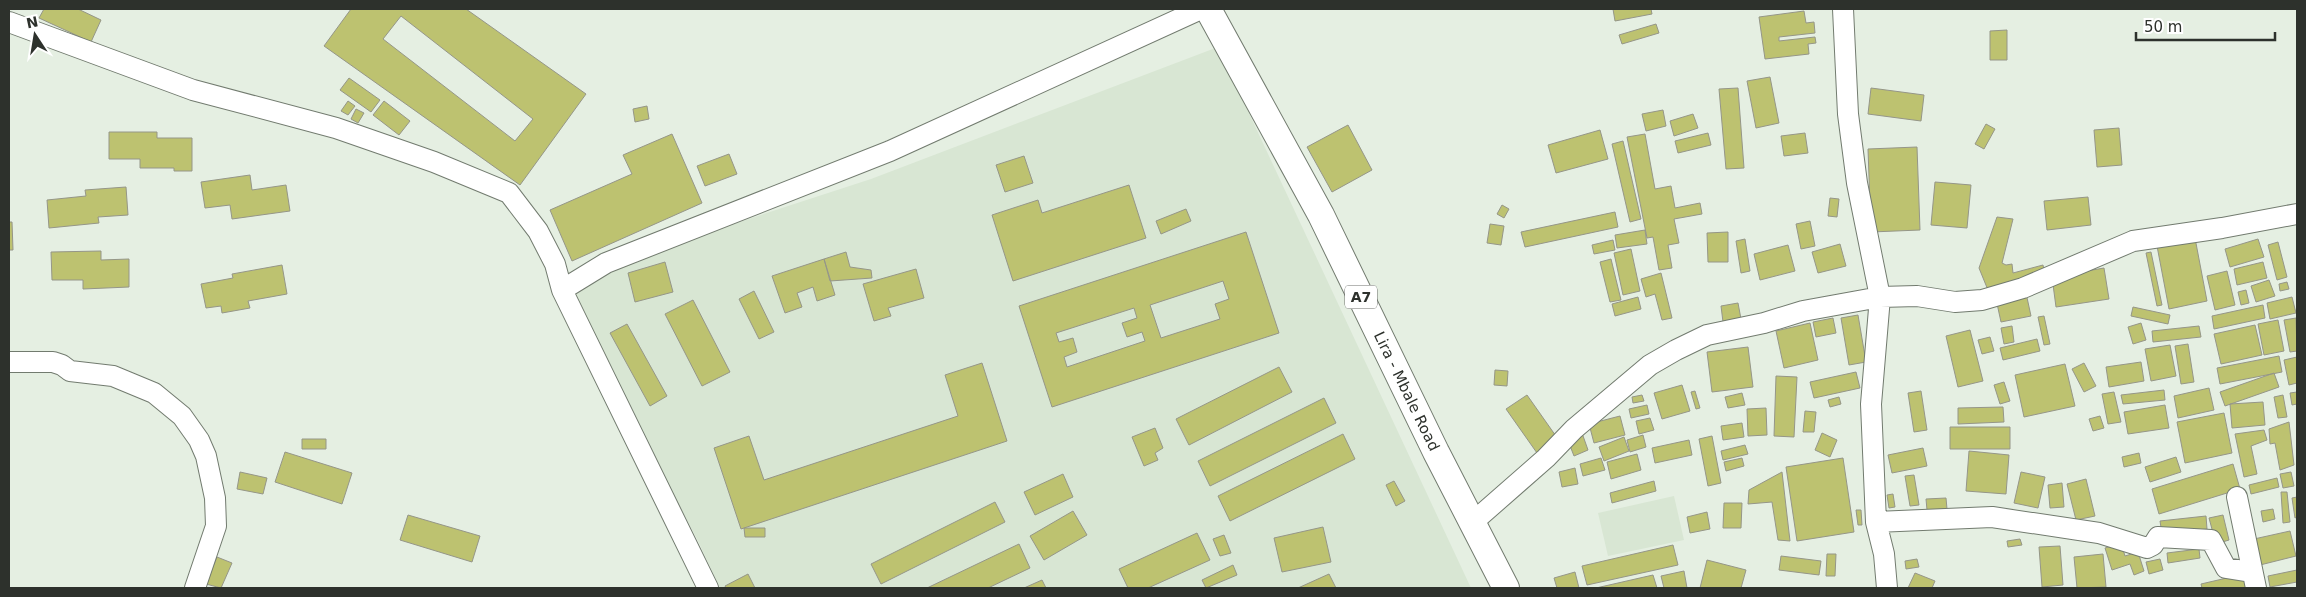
<svg xmlns="http://www.w3.org/2000/svg" width="2306" height="597" font-family="'DejaVu Sans',sans-serif">
	<rect width="100%" height="100%" fill="#e5efe2"/>
	<path fill="#d8e6d3" d="M1218,47L1471,588H720L698,541L570,295L611,269L724,227L871,179Z
		M1674,496L1684,540L1608,556L1598,513Z"/>
	<path fill="#bdc270" stroke="#959688" fill-rule="evenodd" d="M44,9H78L101,20L91,42L39,18Z
		M351,9H466L586,94L520,185L324,46ZM401,16L533,119L515,141L383,39Z
		M1613,9H1651L1652,14L1615,21Z
		M1804,11L1806,23L1814,22L1815,33L1779,37V41L1815,37L1816,43L1808,44L1809,54L1765,59L1759,17Z
		M1656,24L1659,33L1622,44L1619,35Z
		M2007,30V60H1990V31Z
		M1770,77L1779,123L1756,128L1747,81Z
		M349,78L380,100L371,112L340,90Z
		M1738,88L1744,168L1726,169L1719,89Z
		M1871,88L1924,95L1921,121L1868,114Z
		M348,101L355,106L348,115L341,111Z
		M384,101L410,121L399,135L373,115Z
		M647,106L649,119L635,122L633,109Z
		M356,109L364,113L358,123L351,119Z
		M1663,110L1666,126L1646,131L1642,114Z
		M1693,114L1698,128L1674,136L1670,121Z
		M1986,124L1995,129L1984,149L1975,144Z
		M1348,125L1372,170L1332,192L1307,147Z
		M2119,128L2122,165L2097,167L2094,130Z
		M1600,130L1608,159L1556,173L1548,145Z
		M109,132H157V138H192V171H174V168H140V159H109Z
		M1708,133L1711,145L1678,153L1675,141Z
		M1805,133L1808,153L1784,156L1781,136Z
		M672,134L702,203L572,261L550,210L632,174L623,155Z
		M1645,134L1655,189L1671,186L1675,208L1700,203L1702,214L1674,219L1679,243L1668,245L1672,268L1659,270L1653,237L1647,238L1627,137Z
		M1623,141L1641,219L1630,222L1612,144Z
		M1917,147L1920,230L1871,232L1868,149Z
		M729,154L737,174L705,186L697,166Z
		M1024,156L1033,183L1005,192L996,165Z
		M250,175L252,190L286,185L290,211L232,219L230,205L205,208L201,182Z
		M1935,182L1971,185L1967,228L1931,225Z
		M1129,185L1146,238L1013,281L992,215L1038,200L1042,213Z
		M126,187L128,215L98,217L99,223L49,228L47,200L86,196L85,190Z
		M2088,197L2091,225L2047,230L2044,201Z
		M1830,198L1839,199L1837,217L1828,216Z
		M1502,205L1509,209L1504,218L1497,214Z
		M1186,209L1191,221L1161,234L1156,221Z
		M1615,212L1618,227L1525,247L1521,232Z
		M1997,217L2013,219L2002,263L2006,265L2012,264L2013,273L2043,265L2045,275L1990,295L1979,268Z
		M1810,221L1815,246L1801,249L1796,224Z
		M9,222H12L13,250H9Z
		M1490,224L1504,226L1501,245L1487,243Z
		M1645,230L1647,244L1617,248L1615,235Z
		M1246,232L1279,333L1052,407L1019,306ZM1223,281L1229,299L1215,304L1220,319L1161,338L1150,305ZM1134,308L1137,318L1122,323L1127,337L1142,332L1145,341L1067,367L1064,357L1077,352L1073,338L1059,342L1056,333Z
		M1728,232V262H1708L1707,233Z
		M2195,238L2207,301L2169,309L2157,246Z
		M1745,239L1750,271L1741,273L1736,241Z
		M2258,239L2264,257L2230,267L2225,249Z
		M1613,240L1615,250L1594,254L1592,245Z
		M2278,242L2287,277L2277,280L2268,245Z
		M1840,244L1846,266L1818,273L1812,252Z
		M1788,245L1795,271L1760,280L1754,254Z
		M1631,249L1640,291L1623,295L1614,253Z
		M101,251V260L129,259V287L83,289V280H52L51,252Z
		M846,252L850,267L871,270L872,278L830,281L824,259Z
		M2151,252L2162,305L2157,306L2146,253Z
		M824,259L835,295L817,301L813,287L797,293L802,307L785,313L772,276Z
		M1611,259L1621,300L1610,302L1600,262Z
		M665,262L673,292L635,302L628,273Z
		M2263,262L2267,278L2237,285L2234,269Z
		M282,265L287,294L248,301L250,308L222,313L221,306L206,308L201,284L233,278L232,274Z
		M2104,268L2109,299L2056,307L2052,277Z
		M916,269L924,298L888,308L891,316L874,321L863,284Z
		M2227,271L2235,305L2215,310L2207,276Z
		M1661,273L1672,318L1662,320L1655,294L1646,297L1641,279Z
		M2269,280L2275,296L2256,302L2251,286Z
		M2287,282L2289,289L2280,291L2279,284Z
		M2246,290L2249,303L2241,305L2238,292Z
		M754,291L774,332L759,339L739,299Z
		M2026,293L2031,316L2001,322L1996,299Z
		M1638,297L1641,309L1615,316L1612,304Z
		M2292,297L2296,313L2270,319L2267,303Z
		M693,300L730,372L702,386L665,314Z
		M1738,303L1741,319L1723,322L1721,306Z
		M2263,305L2265,318L2214,329L2212,316Z
		M2133,307L2170,315L2168,324L2131,316Z
		M1858,315L1866,362L1849,365L1841,318Z
		M2044,316L2050,344L2044,345L2038,317Z
		M1833,318L1836,333L1816,337L1813,322Z
		M2296,318L2297,351L2290,352L2284,320Z
		M2278,320L2284,351L2264,355L2258,324Z
		M1810,323L1818,360L1784,368L1776,331Z
		M2141,323L2146,340L2133,344L2128,327Z
		M627,324L667,396L650,406L610,333Z
		M2255,325L2262,355L2221,364L2214,334Z
		M2012,326L2014,342L2004,344L2001,328Z
		M2199,326L2201,337L2153,342L2152,331Z
		M1970,330L1983,381L1958,387L1946,336Z
		M1990,337L1994,351L1982,354L1978,340Z
		M2037,339L2040,351L2003,360L2000,348Z
		M2188,344L2194,382L2181,384L2175,346Z
		M2170,345L2176,376L2151,381L2145,349Z
		M1748,347L1753,387L1712,392L1707,352Z
		M2279,356L2282,372L2220,384L2217,368Z
		M2297,357V383L2289,385L2284,360Z
		M2141,362L2144,381L2109,387L2106,367Z
		M982,363L1007,441L741,529L714,448L749,436L764,480L958,416L945,375Z
		M2084,363L2096,386L2084,392L2072,369Z
		M2065,364L2075,406L2024,417L2015,375Z
		M1279,367L1292,392L1189,445L1176,419Z
		M1495,370L1508,371L1507,386L1494,385Z
		M1856,372L1860,388L1814,398L1810,382Z
		M2274,373L2279,387L2225,406L2220,392Z
		M1776,376L1797,377L1794,437L1774,436Z
		M2004,382L2010,401L2000,404L1994,385Z
		M1682,385L1690,411L1662,419L1654,393Z
		M2209,388L2214,410L2178,418L2174,396Z
		M2164,390L2165,400L2123,404L2121,395Z
		M1695,391L1700,408L1696,409L1691,392Z
		M1921,391L1927,430L1914,432L1908,393Z
		M2114,392L2121,422L2108,424L2102,394Z
		M2297,392V404L2292,405L2290,393Z
		M1742,393L1745,405L1728,408L1725,397Z
		M1527,395L1558,439L1537,453L1506,409Z
		M1642,395L1644,401L1633,403L1632,397Z
		M2283,395L2287,417L2278,418L2274,397Z
		M1839,397L1841,404L1830,407L1828,400Z
		M1324,398L1336,423L1210,486L1198,461Z
		M2263,402L2265,425L2232,428L2230,404Z
		M1647,405L1649,414L1631,418L1629,409Z
		M2165,405L2169,428L2128,434L2124,412Z
		M2003,407L2004,422L1958,424V408Z
		M1766,408L1767,435L1748,436L1747,409Z
		M1805,411L1816,412L1814,432H1803Z
		M2224,413L2232,453L2185,463L2177,422Z
		M1620,416L1625,435L1594,443L1589,424Z
		M2100,416L2104,428L2093,431L2089,419Z
		M1650,418L1654,430L1639,434L1636,421Z
		M2289,422L2294,465L2280,470L2275,443L2270,444L2269,429Z
		M1742,423L1744,437L1723,440L1721,426Z
		M1950,427H2010V449H1950Z
		M1155,428L1163,448L1155,453L1158,460L1144,466L1132,437Z
		M2264,430L2267,440L2251,446L2257,474L2244,477L2235,434Z
		M1582,433L1588,450L1574,456L1567,438Z
		M1822,433L1837,440L1830,457L1815,450Z
		M1343,434L1355,459L1230,521L1218,496Z
		M1643,435L1646,447L1630,452L1627,440Z
		M1712,436L1721,483L1708,486L1699,439Z
		M1624,437L1629,451L1604,461L1599,447Z
		M302,439H326V449H302Z
		M1689,440L1692,455L1655,463L1652,448Z
		M1745,445L1748,454L1723,460L1721,451Z
		M1923,448L1927,466L1892,473L1888,455Z
		M1969,451L2009,455L2006,494L1966,491Z
		M285,452L352,473L342,504L275,482Z
		M2139,453L2141,463L2124,467L2122,457Z
		M1637,454L1641,470L1611,479L1607,462Z
		M2176,457L2181,472L2150,482L2145,467Z
		M1601,458L1605,470L1583,476L1580,464Z
		M1742,458L1744,466L1726,471L1724,462Z
		M1843,458L1854,532L1797,541L1786,467Z
		M2233,464L2240,489L2159,514L2152,489Z
		M1575,468L1578,484L1562,487L1559,472Z
		M240,472L267,478L263,494L237,489Z
		M1782,472L1790,541L1778,540L1772,502L1748,504L1749,490Z
		M2021,472L2045,477L2038,508L2014,503Z
		M2291,472L2294,486L2283,488L2280,474Z
		M1063,474L1073,497L1035,515L1024,492Z
		M1914,475L1919,505L1910,506L1905,476Z
		M2277,478L2279,487L2251,494L2249,485Z
		M2086,479L2095,516L2076,520L2067,484Z
		M1394,481L1405,501L1396,506L1386,485Z
		M1654,481L1656,491L1612,503L1610,493Z
		M2062,483L2064,507L2050,508L2048,485Z
		M2281,492H2287L2290,522L2283,523Z
		M1893,494L1895,507L1889,508L1887,495Z
		M2297,497V517L2295,518L2292,498Z
		M1946,498L1947,509L1927,510L1926,499Z
		M995,502L1005,522L881,584L871,564Z
		M1724,503H1742L1741,528H1723Z
		M2273,509L2275,519L2263,522L2261,511Z
		M1856,510H1861L1862,525H1858Z
		M1073,511L1087,535L1044,560L1030,536Z
		M1707,512L1710,529L1690,533L1687,517Z
		M408,515L480,536L472,562L400,540Z
		M2223,515L2229,540L2216,544L2209,518Z
		M2206,516L2207,529L2162,534L2160,521Z
		M1323,527L1331,562L1282,572L1274,538Z
		M744,528H765V537H745Z
		M2290,531L2296,556L2260,565L2254,539Z
		M1197,533L1210,560L1148,588H1128L1119,569Z
		M1224,535L1231,553L1220,556L1213,539Z
		M2020,539L2022,545L2008,547L2007,541Z
		M2121,543L2125,556L2138,552L2144,571L2134,575L2130,564L2112,570L2105,548Z
		M1019,544L1030,568L988,588H927Z
		M1673,545L1678,565L1587,585L1582,566Z
		M2060,546L2063,585L2042,587L2039,547Z
		M2199,549L2200,558L2168,563L2167,553Z
		M1827,554H1836L1835,576H1826Z
		M2103,554L2106,587L2077,588L2074,557Z
		M1781,556L1821,561L1819,575L1779,570Z
		M217,557L232,563L221,588L206,584Z
		M1917,559L1919,567L1906,569L1905,561Z
		M2160,559L2163,570L2149,574L2146,562Z
		M1707,560L1746,570L1741,588H1700Z
		M1233,565L1237,575L1206,588L1202,580Z
		M2297,570V582L2270,587L2268,576Z
		M1684,571L1687,588H1664L1661,576Z
		M1575,572L1579,588H1557L1554,578Z
		M1915,573L1935,581L1932,588H1908Z
		M748,574L755,588H726L725,586Z
		M1329,574L1336,588H1298Z
		M2244,574L2247,588H2202L2201,584Z
		M1653,575L1657,588H1596Z
		M1042,580L1046,588H1024Z"/>
	<g fill="none" stroke-linecap="round" stroke-linejoin="round">
		<g stroke="#727b6f" stroke-width="22">
			<path id="minor" d="M1843,9L1848,114L1857,183L1880,297L1871,404L1876,522L1884,554L1887,588
				M9,22L193,90L336,128L434,162L509,193L538,231L555,264L562,290
				M9,362H53L62,365L70,371L113,376L154,393L182,416L199,440L206,456L215,498L216,526L195,588
				M2237,497L2256,588
				M1473,522L1546,458L1574,429L1650,365L1676,350L1707,335L1764,323L1803,311L1880,297L1917,296L1955,302L1982,300L2023,288L2133,241L2222,228L2297,214
				M1876,522L1992,517L2099,533L2147,548L2153,545L2158,537L2211,540L2226,568L2251,572
				M708,588L562,290L606,263L890,151L1201,9"/>
		</g>
		<g stroke="#727b6f" stroke-width="28">
			<g id="major">
				<path id="s1" d="M1208,9L1321,215L1436,452L1506,588"/>
			</g>
		</g>
		<use href="#minor" stroke="#fff" stroke-width="20"/>
		<use href="#major" stroke="#fff" stroke-width="26"/>
	</g>
	<g text-anchor="middle" stroke-width="4" stroke-linejoin="round" paint-order="stroke">
		<rect fill="#fff" stroke="#6c6f6b" stroke-width="1" x="1345" y="285.5" width="32" height="23" rx="4"/>
		<g font-size="14" font-weight="bold" fill="#2d312c">
			<text x="1361" y="302">A7</text>
		</g>
		<g font-size="15" fill="#2d312c" stroke="#fff">
			<text dy="5" stroke="none"><textPath href="#s1" startOffset="431">Lira - Mbale Road</textPath></text>
		</g>
	</g>
	<rect width="2306" height="597" fill="none" stroke="#2d312c" stroke-width="20"/>
	<g transform="translate(35 35) rotate(348)" stroke="#ffffff" stroke-width="4" paint-order="stroke">
	<path d="M0-4L9 19L0 12L-9 19Z" fill="#2d312c"/>
	<text y="-8" font-size="14" font-weight="bold" text-anchor="middle" fill="#2d312c">N</text>
	</g>
	<path d="M2136 32v8h139v-8" fill="none" stroke="#2d312c" stroke-width="2.5"/>
	<text x="2144" y="32" font-size="15" fill="#2d312c" stroke="#ffffff" stroke-width="4" paint-order="stroke">50 m</text>
</svg>
